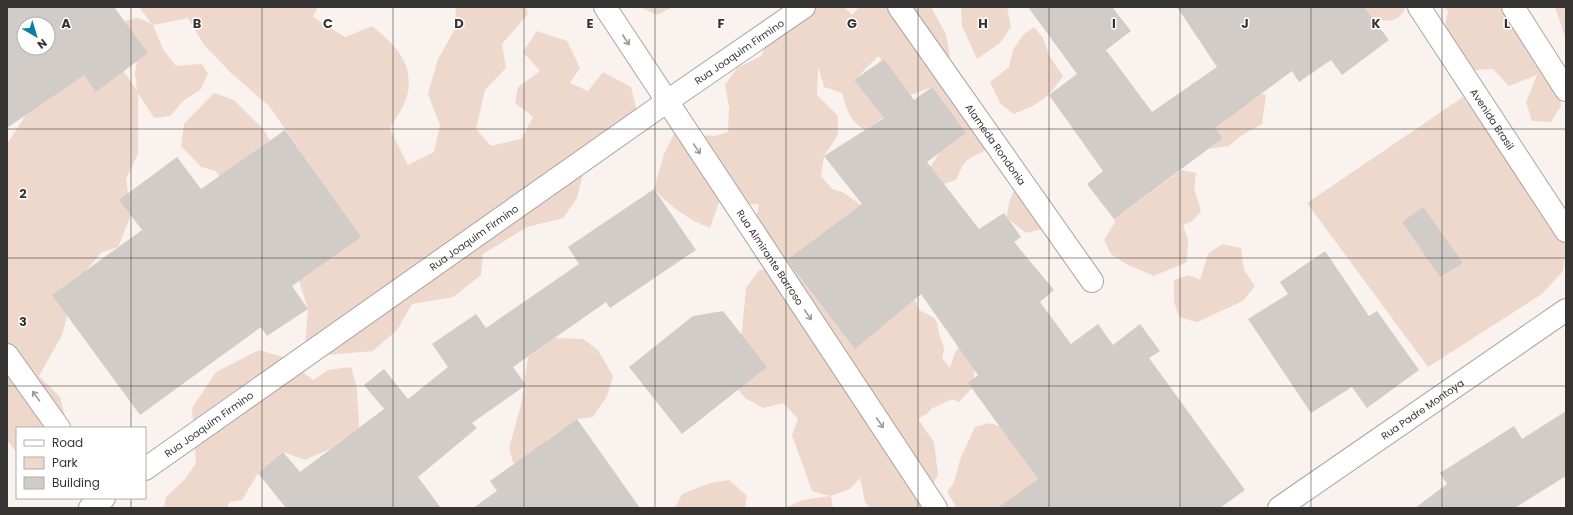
<svg xmlns="http://www.w3.org/2000/svg" width="1573" height="515" font-family="Poppins,sans-serif">
	<rect width="100%" height="100%" fill="#f9f2ee"/>
	<path fill="#eed8cc" d="M139,7H318L313,17L345,37L372,26C395,45 415,63 407,96C404,107 395,119 390,129L408,165L434,152L440,125L428,94L438,59L454,31L456,7H526L528,14L502,44L506,68L485,90L476,129L491,146L521,139L533,117L515,103L518,87L540,71L523,52L537,31L567,41L580,68L570,83L588,91L603,72L631,87L639,119L587,157L577,198L563,218L527,227L483,254L481,275L453,297L412,304L397,330L373,351L304,357L308,309L299,281L360,237L269,106L231,73L204,45L188,18L153,25L163,49L176,66L202,64L208,74L200,90L183,101L170,116L154,118L138,93V154L126,179L131,215L118,247L102,252L76,282L62,335L39,376L60,397L68,428H17V453L7,440V144L29,110L24,48H44L121,67L137,91L135,73L138,54L127,46L125,21L138,18L152,24Z
		M640,7H673L657,15Z
		M806,7H844L852,15L859,7H931L946,34L952,70L992,136L983,152C965,159 964,162 956,180L940,185L927,172L944,146L932,87L910,95L878,56L855,80L884,117L865,130C848,119 848,112 842,93L824,87L818,66L817,95L838,116V135L824,156L821,176L832,189L844,193L865,208L909,295L915,300L919,310C938,319 936,317 940,337C943,347 946,346 942,358L950,368L954,355L959,346L975,369L972,388L959,402L952,399L931,409L928,413L918,419L934,442L938,475L919,508H870L865,502L860,478L850,489L831,496L833,508H785L803,500L830,496L812,491L792,435L798,419L783,403L763,408L745,398L732,382L742,330L746,288L759,270L788,268L753,231L759,204L741,205L720,199L710,228C687,219 671,207 654,189L664,154L674,134L715,136L728,132L729,107L725,85L737,68L761,56L771,36Z
		M961,7H1007L1011,27L1000,43L977,59L962,26Z
		M1352,7H1406C1404,10 1402,15 1399,17C1384,27 1364,15 1352,7Z
		M1444,7H1510L1561,87V106L1551,122L1532,121L1526,102L1537,75L1509,86L1493,69L1475,70L1463,58L1444,31L1448,11Z
		M1555,7H1566V40Z
		M1034,27L1043,38L1049,55L1063,76C1047,99 1039,105 1013,114L1000,103L990,82L1009,67L1013,50L1023,35Z
		M1207,77L1266,95L1262,124L1242,135L1229,146L1208,149L1191,84Z
		M214,93L234,100L264,130L286,170L229,190L216,171L201,167L181,146L184,124Z
		M1463,97L1566,246L1563,271L1542,294L1428,367L1307,203Z
		M1181,170L1196,173L1194,188L1201,211L1192,221L1183,225L1188,240L1187,262L1154,276L1126,264L1111,254L1104,240L1115,222L1114,219Z
		M1029,177L1046,195L1054,226L1026,233L1007,218C1008,202 1013,184 1029,177Z
		M1222,244L1241,248L1244,270L1255,286L1243,301L1197,322L1179,317L1174,302V280L1189,275L1200,280L1208,254Z
		M554,338L583,339L598,350L613,376L607,396L593,417L577,419L547,440L523,472L513,462L509,448L521,405L528,357Z
		M259,350L283,357L313,380L328,370L351,367L357,388L359,428L330,449L305,460L283,452L258,473L242,500L229,502L227,508H164L166,497L185,479L196,463L192,408L216,372Z
		M989,423L1010,429L1039,468L1037,508H957L947,492L954,482L961,457L975,427Z
		M729,480L747,496L745,508H675L682,494L710,483Z"/>
	<path fill="#d2ccc8" fill-rule="evenodd" d="M7,7H114L148,53L96,92L84,75L7,128ZM24,24H48V48H24Z
		M1028,7H1112L1131,31L1106,50L1152,112L1217,67L1177,7H1364L1389,40L1342,75L1331,60L1299,82L1292,71L1215,128L1223,138L1114,219L1087,184L1103,171L1049,95L1077,74Z
		M884,59L914,100L932,87L966,133L927,162L979,229L1004,213L1021,237L1014,242L1054,290L1040,302L1071,344L1098,324L1113,345L1140,324L1160,351L1149,358L1245,490L1220,508H997L1038,479L968,383L978,375L921,294L855,349L787,260L862,204L824,156L884,118L854,80Z
		M285,130L361,237L292,286L308,309L267,336L261,327L140,415L52,295L142,230L119,200L177,157L201,189Z
		M654,189L696,250L610,308L606,302L513,367L526,385L472,423L477,428L418,477L441,508H286L258,473L283,452L300,472L384,409L364,385L384,369L408,399L448,367L432,344L476,314L486,328L579,264L568,247Z
		M1423,207L1463,263L1440,277L1402,222Z
		M1325,251L1369,316L1377,311L1419,370L1367,408L1352,387L1311,413L1248,319L1288,294L1280,282Z
		M723,311L767,367L682,434L629,367L693,316Z
		M1566,411V476L1515,508H1415L1447,484L1440,473L1514,426L1522,439Z
		M577,419L640,508H473L497,491L490,481Z"/>
	<g fill="none" stroke-linecap="round" stroke-linejoin="round">
		<g stroke="#aba4a1" stroke-width="24">
			<g id="street">
				<path id="s1" d="M605,7L936,508"/>
				<path id="s2" d="M899,7L1092,281"/>
				<path id="s3" d="M1419,7L1566,231"/>
				<path d="M1513,7L1566,90"/>
				<path d="M7,355L59,428"/>
				<path id="s4" d="M145,469L666,102L804,7"/>
				<path d="M90,508L104,498"/>
				<path id="s5" d="M1279,508L1566,310"/>
			</g>
		</g>
		<use href="#street" stroke="#fff" stroke-width="22"/>
	</g>
	<defs><path id="oneway-shaft" d="M-6 0H5M1.5-3L5.5 0L1.5 3" fill="none" stroke-width="1.6" stroke-linecap="round" stroke-linejoin="round"/></defs>
	<g stroke="#9a9a98">
		<use href="#oneway-shaft" transform="translate(626 40) rotate(57)"/>
		<use href="#oneway-shaft" transform="translate(697 149) rotate(56)"/>
		<use href="#oneway-shaft" transform="translate(808 315) rotate(56)"/>
		<use href="#oneway-shaft" transform="translate(36 396) rotate(-126)"/>
		<use href="#oneway-shaft" transform="translate(880 423) rotate(56)"/>
	</g>
	<path fill="none" stroke="#363432" stroke-width="1" stroke-opacity="0.55" d="M131,7V428M262,7V508M393,7V508M524,7V508M655,7V508M786,7V508M918,7V508M1049,7V508M1180,7V508M1311,7V508M1442,7V508M7,129H1566M7,258H1566M7,386H1566M131,498V508"/>
	<g text-anchor="middle" stroke-width="3" stroke-linejoin="round" paint-order="stroke">
		<g font-size="10" fill="#363432" stroke="#fff">
			<text dy="4" stroke="none"><textPath href="#s4" startOffset="726">Rua Joaquim Firmino</textPath></text>
			<text dy="4" stroke="none"><textPath href="#s3" startOffset="134">Avenida Brasil</textPath></text>
			<text dy="4" stroke="none"><textPath href="#s2" startOffset="168">Alameda Rondonia</textPath></text>
			<text dy="4" stroke="none"><textPath href="#s4" startOffset="402">Rua Joaquim Firmino</textPath></text>
			<text dy="4" stroke="none"><textPath href="#s1" startOffset="300">Rua Almirante Barroso</textPath></text>
			<text dy="4" stroke="none"><textPath href="#s5" startOffset="174">Rua Padre Montoya</textPath></text>
			<text dy="4" stroke="none"><textPath href="#s4" startOffset="78">Rua Joaquim Firmino</textPath></text>
		</g>
	</g>
	<g font-size="13" text-anchor="middle" font-weight="bold" fill="#363432" stroke="#fff" stroke-width="3" stroke-linejoin="round" paint-order="stroke">
		<text x="66" y="28">A</text>
		<text x="197" y="28">B</text>
		<text x="328" y="28">C</text>
		<text x="459" y="28">D</text>
		<text x="590" y="28">E</text>
		<text x="721" y="28">F</text>
		<text x="852" y="28">G</text>
		<text x="983" y="28">H</text>
		<text x="1114" y="28">I</text>
		<text x="1245" y="28">J</text>
		<text x="1376" y="28">K</text>
		<text x="1507" y="28">L</text>
		<text x="23" y="198">2</text>
		<text x="23" y="326">3</text>
	</g>
	<rect width="1573" height="515" fill="none" stroke="#363432" stroke-width="16"/>
	<rect x="16" y="427" width="130" height="72" fill="#ffffff" stroke="#afaead"/>
	<rect x="24" y="440" width="20" height="6" fill="#ffffff" stroke="#afaead"/>
	<text x="52" y="447" font-size="12" fill="#363432">Road</text>
	<rect x="24" y="457" width="20" height="12" fill="#eed8cc" stroke="#afaead"/>
	<text x="52" y="467" font-size="12" fill="#363432">Park</text>
	<rect x="24" y="477" width="20" height="12" fill="#d2ccc8" stroke="#afaead"/>
	<text x="52" y="487" font-size="12" fill="#363432">Building</text>
	<g transform="translate(36 36) rotate(142)"><circle r="19" fill="#ffffff" stroke="#afaead"/>
	<path d="M0-3L7 15L0 10L-7 15Z" fill="#0d7ca5"/>
	<text y="-6" font-size="11" font-weight="bold" text-anchor="middle" fill="#363432">N</text>
	</g>
</svg>
